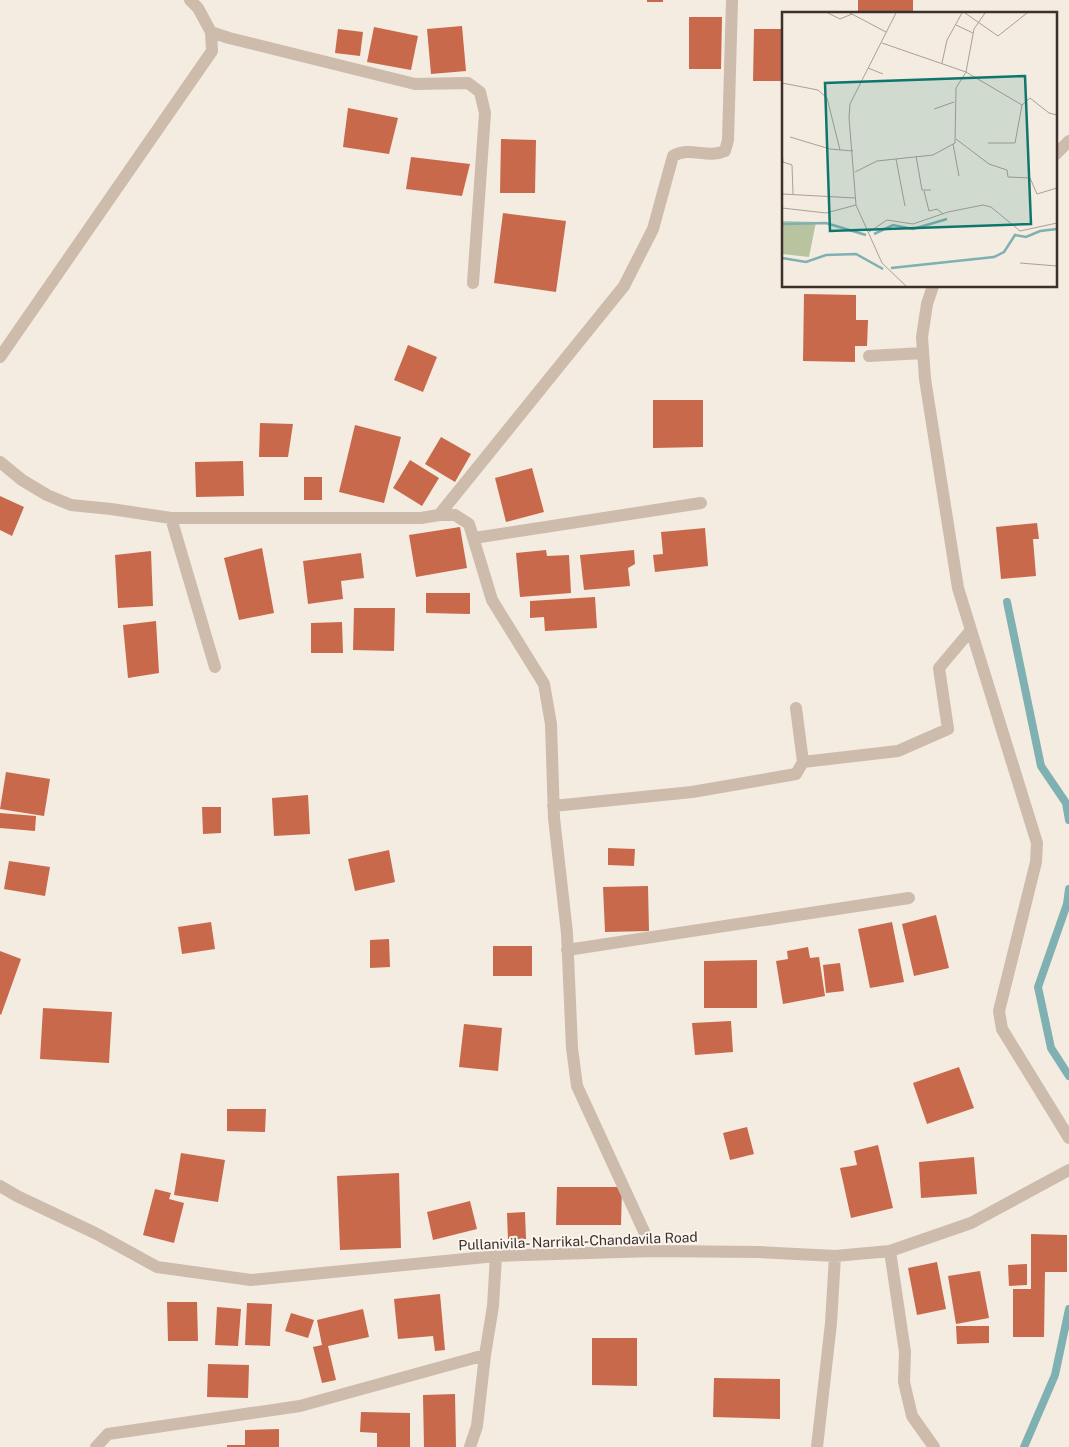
<svg xmlns="http://www.w3.org/2000/svg" width="1069" height="1447" font-family="'Public Sans',sans-serif">
	<rect width="100%" height="100%" fill="#f4ebe1"/>
	<g fill="none" stroke-linecap="round" stroke-linejoin="round">
		<path stroke="#7fb0b2" stroke-width="8" d="M1007,602L1041,766L1066,803L1069,820
			M1069,889L1067,904L1038,987L1051,1048L1069,1076
			M1024,1447L1055,1375L1069,1309"/>
	</g>
	<path fill="#c8694b" d="M647,0H663V2H647Z
		M858,0H913V14H858Z
		M689,17H722L721,69H689Z
		M462,26L466,71L431,74L427,29Z
		M374,27L418,36L411,70L367,62Z
		M338,29L363,32L360,56L335,53Z
		M754,29H783V81H753Z
		M348,108L398,118L389,154L343,147Z
		M501,139L536,140L535,193H500Z
		M411,157L470,164L462,196L406,189Z
		M503,213L566,221L556,292L494,283Z
		M804,294L856,295V320H868L867,346H855V362L803,361Z
		M408,345L437,357L423,392L394,380Z
		M653,400H703V447L653,448Z
		M260,423L293,424L288,457H259Z
		M355,425L401,437L384,503L339,492Z
		M441,437L471,454L455,482L425,464Z
		M410,460L439,478L422,506L393,488Z
		M243,461L244,496L196,497L195,462Z
		M532,468L544,512L506,522L495,478Z
		M304,477H322V500H304Z
		M0,496L24,507L12,536L0,530Z
		M1037,523L1039,539H1033L1036,576L1001,579L996,527Z
		M460,527L467,568L416,577L409,535Z
		M705,528L708,566L655,572L653,555L663,554L661,532Z
		M262,548L274,613L239,620L224,558Z
		M546,550L547,556L569,555L571,593L520,597L516,553Z
		M634,550L635,564L628,568L630,586L584,590L580,555Z
		M151,551L153,606L118,608L115,555Z
		M361,553L364,578L341,581L343,599L308,604L303,561Z
		M426,593H470V614L426,613Z
		M595,597L597,628L545,631L544,617L530,618V601Z
		M354,608H395L394,651L353,650Z
		M156,621L159,673L128,678L123,625Z
		M342,622L343,653H311V623Z
		M6,772L50,779L44,816L0,809Z
		M308,795L310,834L274,836L272,798Z
		M202,807H221V833L203,834Z
		M0,813L36,816L35,831L0,828Z
		M608,848L635,849L634,866L608,865Z
		M389,850L395,882L355,891L348,859Z
		M9,861L50,867L45,896L4,889Z
		M648,886L649,931L605,932L603,887Z
		M936,915L949,968L914,976L902,924Z
		M211,922L215,949L182,954L178,927Z
		M892,922L904,982L870,988L858,929Z
		M389,939L390,967L370,968V940Z
		M493,946H532V976H493Z
		M808,947L810,958L819,957L825,996L783,1004L776,961L788,959L787,951Z
		M0,951L21,959L1,1015L0,1014Z
		M757,960V1008H704V961Z
		M840,963L844,991L826,993L823,965Z
		M43,1008L112,1012L109,1063L40,1059Z
		M731,1021L733,1052L695,1055L692,1023Z
		M464,1024L502,1028L498,1071L459,1067Z
		M959,1067L974,1108L927,1124L913,1083Z
		M227,1109H266L265,1132L227,1131Z
		M747,1127L754,1154L730,1160L723,1133Z
		M878,1145L893,1208L851,1218L840,1168L857,1165L854,1151Z
		M181,1153L225,1160L218,1202L174,1195Z
		M974,1157L977,1194L921,1198L919,1162Z
		M399,1173L401,1248L340,1250L337,1176Z
		M557,1187H622L621,1225H556Z
		M155,1189L171,1193L169,1199L184,1203L174,1243L143,1235Z
		M470,1201L477,1229L433,1240L427,1212Z
		M525,1212L526,1239L508,1240L507,1213Z
		M1031,1234L1067,1235V1272H1045L1044,1337H1013V1289H1031Z
		M937,1262L946,1309L917,1315L908,1268Z
		M1027,1264V1285L1009,1286L1008,1265Z
		M980,1271L989,1318L956,1324L948,1276Z
		M440,1294L445,1350L435,1351L433,1336L398,1339L394,1299Z
		M167,1302H197L198,1341H168Z
		M247,1303L272,1304L270,1346L245,1345Z
		M217,1307L241,1309L238,1346L215,1345Z
		M363,1309L369,1337L328,1346L336,1380L322,1383L313,1347L322,1345L317,1320Z
		M291,1313L314,1320L308,1338L285,1331Z
		M956,1326H989V1343L957,1344Z
		M592,1338H637V1386L592,1385Z
		M208,1364L249,1365L248,1398L207,1397Z
		M714,1378L780,1379V1419L713,1417Z
		M455,1394L456,1447H424L423,1395Z
		M361,1412L410,1413V1447H377V1433L360,1432Z
		M279,1429V1447H227V1445H245V1430Z"/>
	<g fill="none" stroke-linecap="round" stroke-linejoin="round">
		<path stroke="#cdbbac" stroke-width="12" d="M190,0L198,8L211,32
			M1055,155L1069,141
			M933,286L927,304L922,337L925,379L958,588L1037,843L1036,862L999,1011L1002,1029L1069,1138
			M869,356L923,353
			M0,357L212,51L211,32L229,38L415,84L468,83L480,92L485,113L473,283
			M0,462L22,480L47,495L71,505L111,509L171,518H421L439,515H455L469,524L492,600L544,684L551,724L554,818L567,933L572,1048L577,1086L653,1251
			M439,515L624,286L653,229L673,156C690,146 707,159 725,151L728,140L732,0
			M171,518L215,667
			M474,538L701,503
			M803,762L898,751L948,729L939,668L971,630
			M553,806L692,792L796,774L803,762L796,708
			M567,950L909,898
			M0,1186L17,1196L97,1234L157,1267L251,1280L496,1256L653,1251L758,1252L835,1256L890,1251L971,1223L1069,1170
			M890,1251L905,1352L904,1382L912,1416L934,1447
			M96,1447L108,1434L300,1406L485,1355
			M470,1447L477,1426L485,1355L493,1306L496,1256
			M817,1447L831,1323L835,1256"/>
	</g>
	<g text-anchor="middle" stroke-width="4" stroke-linejoin="round" paint-order="stroke">
		<g font-size="14" fill="#3b302b" stroke="#fbf5ee">
			<text transform="translate(578 1241) rotate(-2)" y="5">Pullanivila- Narrikal-Chandavila Road</text>
		</g>
	</g>
	<g transform="translate(782 12)">
		<rect width="275" height="275" fill="#f4ebe1"/>
		<path d="M0,209L34,210L27,245L0,242Z" fill="#b8c4a0"/>
		<path fill="none" stroke="#7fb0b2" stroke-width="2.5" d="M0,212L44,211L84,223M92,222L111,213L131,217L165,207M0,246L24,250L44,243L74,242L101,257M109,256L212,245L222,240L233,223L244,225L258,219L275,217"/>
		<path fill="none" stroke="#aaa098" stroke-width="1" d="M46,1L58,7L70,2M68,1L104,20M114,1L68,92L67,105L74,193L100,251L124,274M183,1L216,24L245,1M174,13L191,21M100,31L184,60L240,93L233,131H206M160,51L165,28L180,1M86,56L101,62M0,71L36,78L45,86L58,138M240,93L248,86L267,101L275,103M152,97L172,90M8,125L48,137L71,139M174,127L207,152L225,158L226,165L248,166L255,182L275,176M171,132L177,164M0,140L1,150L10,153L11,182M134,144L140,178H149M114,147L123,194M73,160L95,149L151,143L173,131L174,76L184,60L192,17L203,1M142,179L147,199L155,197L161,202M0,182L73,186M0,196L44,201L74,193M87,220L105,208L131,212L166,200L201,193L209,195L238,219L275,211M238,251L275,254"/>
		<path fill="#0f766e" fill-opacity="0.15" stroke="#0f766e" stroke-width="2.5" d="M243,64L249,212L48,219L43,71Z"/>
		<rect width="275" height="275" fill="none" stroke="#3b302b" stroke-width="2.5"/>
	</g>
</svg>
